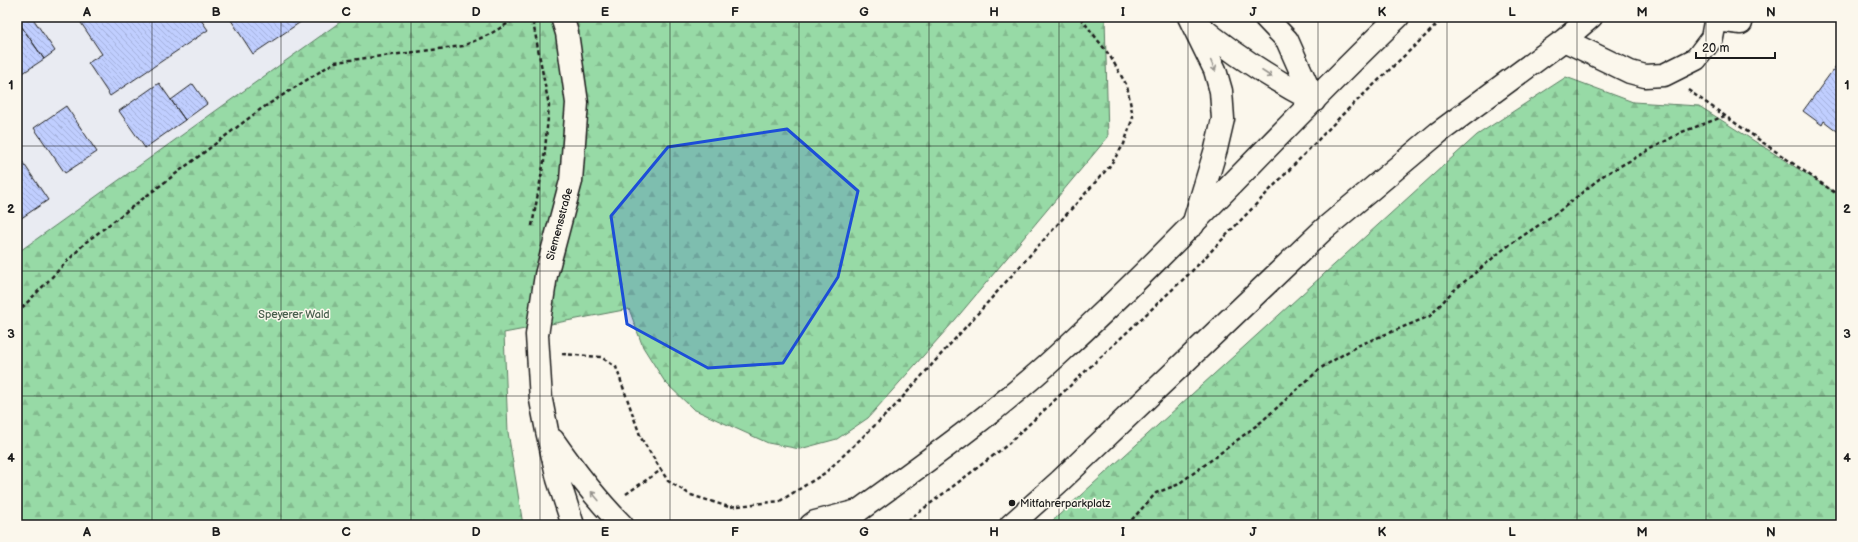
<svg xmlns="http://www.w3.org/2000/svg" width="1858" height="542" font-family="'Balsamiq Sans',sans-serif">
	<defs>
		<pattern id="forest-firs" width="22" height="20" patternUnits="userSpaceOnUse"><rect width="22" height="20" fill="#97daa6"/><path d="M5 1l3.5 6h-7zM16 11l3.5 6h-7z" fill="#82ba8e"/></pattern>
		<pattern id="building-back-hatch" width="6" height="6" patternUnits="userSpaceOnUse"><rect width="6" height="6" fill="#c0ceff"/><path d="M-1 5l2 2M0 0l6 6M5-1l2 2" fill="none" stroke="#a4b0da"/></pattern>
	</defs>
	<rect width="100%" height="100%" fill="#fbf7ec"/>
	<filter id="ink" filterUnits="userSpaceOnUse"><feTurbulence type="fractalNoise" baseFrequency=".025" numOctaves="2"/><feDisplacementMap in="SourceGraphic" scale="8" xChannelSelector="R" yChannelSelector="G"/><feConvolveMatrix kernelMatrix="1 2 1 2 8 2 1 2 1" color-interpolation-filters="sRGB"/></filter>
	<g filter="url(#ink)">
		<path fill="#e9ebf2" d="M17,17H347L17,253Z"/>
		<path fill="url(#forest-firs)" stroke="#5a7b61" d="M347,17H1105L1108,137L955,320L868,418L837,439L800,449L768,443L693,409L665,382L643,347L629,309L504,333L508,432L523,525H17V253Z
			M1566,77L1633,102L1699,106L1841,196V525H1048L1477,135Z"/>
		<path fill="url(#building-back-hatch)" stroke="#1c1c1c" d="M19,17H32L55,51L44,59L17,20Z
			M77,17H199L208,30L110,96L88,63L102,54Z
			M229,17H308L253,54Z
			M17,20L44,59L17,77Z
			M1841,59V134L1824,121L1822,125L1803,111Z
			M159,83L185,120L145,148L119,111Z
			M193,84L207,104L185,120L171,100Z
			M66,106L97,152L65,173L34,128Z
			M20,158L48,200L17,221V160Z"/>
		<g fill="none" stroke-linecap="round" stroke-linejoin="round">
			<g stroke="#1c1c1c" stroke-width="25">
				<path id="minor" d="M562,17L567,33L577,103L571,181L546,275L537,335L541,400L547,431L558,479L573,525
					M1716,20L1741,23
					M1564,40L1630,72L1645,76L1664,75L1696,59L1712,38L1716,17
					M553,440C574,470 596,499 622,525
					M1011,525L1060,481L1323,230L1438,133L1564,40L1591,17"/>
			</g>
			<g stroke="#1c1c1c" stroke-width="25">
				<path id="major" d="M811,525L815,522L858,511
					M845,525L858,511C927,461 998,411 1061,352C1178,245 1283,127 1398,17"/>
			</g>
			<g stroke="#1c1c1c" stroke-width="25">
				<path id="highway" d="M1189,17L1215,70L1221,91L1223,119L1216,149L1193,225
					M1265,17L1287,40L1314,101
					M1197,24C1233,54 1272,79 1314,101"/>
			</g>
			<path stroke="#1c1c1c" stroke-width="2.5" stroke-dasharray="4 3" stroke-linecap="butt" d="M1688,90L1841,197
				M532,226L544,161L549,106L532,17
				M17,313L86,242L261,109L335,62L463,46L490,34L519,17
				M562,354L601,357L616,367L641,438L668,481L691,495L729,507L780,501L825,473L893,408L1109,167L1124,144L1133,117L1127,86L1110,56L1080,17
				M626,494L661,470
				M902,525L1006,446L1191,272L1342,115L1445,17
				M1127,525L1156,493L1177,485L1206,464L1261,422L1321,368L1357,346L1430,316L1452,292L1505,248L1558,212L1604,175L1682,132L1725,116"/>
			<use href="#minor" stroke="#fbf7ec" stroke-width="22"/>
			<use href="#major" stroke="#fbf7ec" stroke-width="22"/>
			<use href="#highway" stroke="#fbf7ec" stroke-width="22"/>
		</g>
		<defs><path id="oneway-shaft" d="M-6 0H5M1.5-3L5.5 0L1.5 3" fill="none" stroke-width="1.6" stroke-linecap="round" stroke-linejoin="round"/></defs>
		<g stroke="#97948e">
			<use href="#oneway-shaft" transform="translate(1213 66) rotate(67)"/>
			<use href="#oneway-shaft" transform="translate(1267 74) rotate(33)"/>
			<use href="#oneway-shaft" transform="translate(595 496) rotate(-130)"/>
		</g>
	</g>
	<path fill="#1d4ed8" fill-opacity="0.2" stroke="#1d4ed8" stroke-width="3" stroke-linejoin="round" d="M787,129L858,191L838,277L783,363L708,368L627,324L611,216L668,147Z"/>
	<path fill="none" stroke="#1c1c1c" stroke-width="1" stroke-opacity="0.55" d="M152,17V525M281,17V525M411,17V525M540,17V525M670,17V525M799,17V525M929,17V525M1059,17V525M1188,17V525M1318,17V525M1447,17V525M1577,17V525M1706,17V525M17,146H1841M17,271H1841M17,396H1841"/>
	<circle fill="#1c1c1c" stroke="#fbf7ec" stroke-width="1.5" cx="1012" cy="503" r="4"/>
	<g text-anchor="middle" stroke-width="3" stroke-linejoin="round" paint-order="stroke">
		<g font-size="11" fill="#1c1c1c" stroke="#fbf7ec">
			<text transform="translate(559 224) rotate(-75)" y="4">Siemensstraße</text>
		</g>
		<g font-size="11" fill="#475e4c" stroke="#fbf7ec">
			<text x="294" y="318">Speyerer Wald</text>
		</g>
		<g font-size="11" fill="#1c1c1c" stroke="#fbf7ec" text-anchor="start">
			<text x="1020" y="507">Mitfahrerparkplatz</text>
		</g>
	</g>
	<rect width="1858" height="542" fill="none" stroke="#fbf7ec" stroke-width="44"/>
	<path d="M1696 52v6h79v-6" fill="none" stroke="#1c1c1c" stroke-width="2"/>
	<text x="1702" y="52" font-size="12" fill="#1c1c1c" stroke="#fbf7ec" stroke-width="3" paint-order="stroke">20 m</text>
	<rect x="22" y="22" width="1814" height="498" fill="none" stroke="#1c1c1c" stroke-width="1.5"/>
	<g font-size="13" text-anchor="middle" font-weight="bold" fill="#1c1c1c">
		<text x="87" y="16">A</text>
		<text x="216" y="16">B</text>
		<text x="346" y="16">C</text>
		<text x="476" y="16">D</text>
		<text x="605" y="16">E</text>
		<text x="735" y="16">F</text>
		<text x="864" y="16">G</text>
		<text x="994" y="16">H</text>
		<text x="1123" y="16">I</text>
		<text x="1253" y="16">J</text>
		<text x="1382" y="16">K</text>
		<text x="1512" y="16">L</text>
		<text x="1642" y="16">M</text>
		<text x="1771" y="16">N</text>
		<text x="11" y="89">1</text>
		<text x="1847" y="89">1</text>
		<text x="11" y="213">2</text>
		<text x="1847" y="213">2</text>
		<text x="11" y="338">3</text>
		<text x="1847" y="338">3</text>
		<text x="11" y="462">4</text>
		<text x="1847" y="462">4</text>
		<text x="87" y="536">A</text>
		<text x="216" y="536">B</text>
		<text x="346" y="536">C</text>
		<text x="476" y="536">D</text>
		<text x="605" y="536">E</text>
		<text x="735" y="536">F</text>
		<text x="864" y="536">G</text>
		<text x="994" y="536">H</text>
		<text x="1123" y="536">I</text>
		<text x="1253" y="536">J</text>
		<text x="1382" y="536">K</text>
		<text x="1512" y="536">L</text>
		<text x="1642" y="536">M</text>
		<text x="1771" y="536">N</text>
	</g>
</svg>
